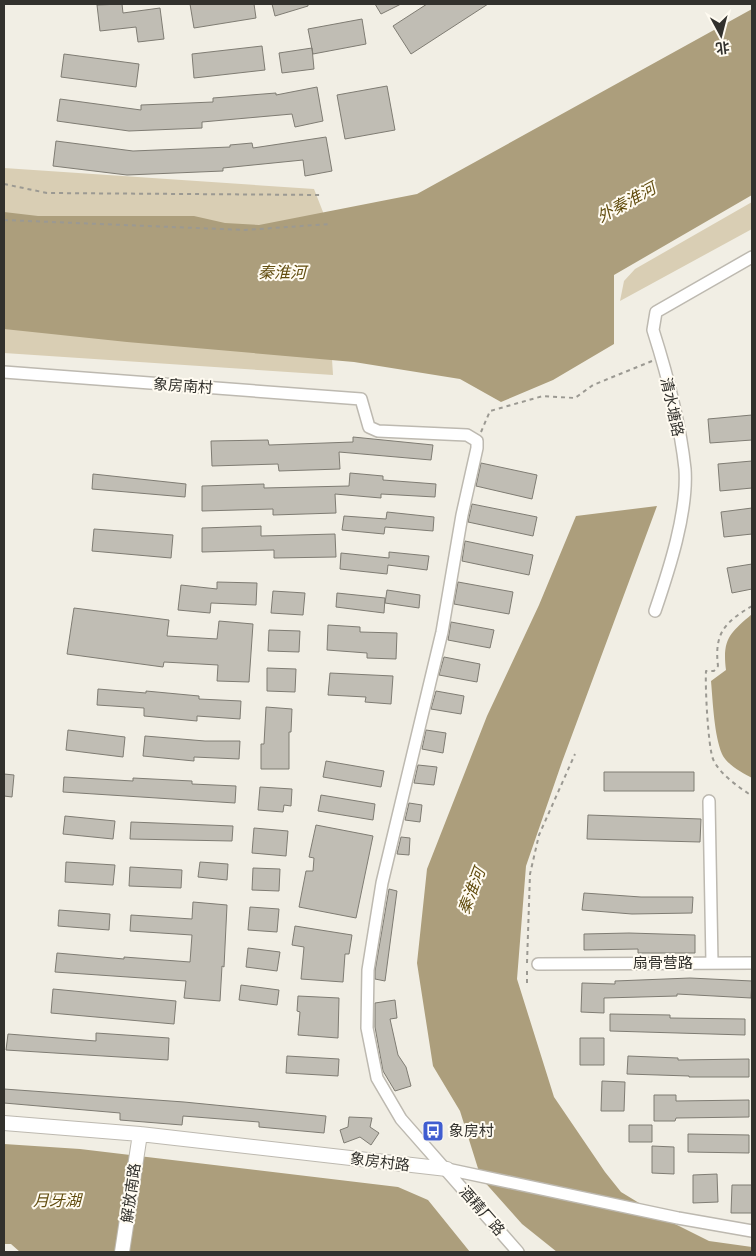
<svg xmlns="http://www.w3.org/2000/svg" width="756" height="1256" font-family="'PT Sans','Noto Sans SC',sans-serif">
	<rect width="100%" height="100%" fill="#f1eee4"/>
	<path fill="#d9ceb4" d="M4,168L314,189L323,212L333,375L4,353Z
		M752,202V229L620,301L624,281L635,269Z"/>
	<path fill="#ac9e7c" d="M752,9V195L614,275V344L553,380L501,402L460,379L354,362L127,342L4,329V212L38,216H194L225,223L259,225L417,194Z
		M657,506L562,762L526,866L517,979L554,1097L605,1172L621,1192L667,1220L709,1241L752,1247V1252H557L522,1224L481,1178L460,1111L433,1066L417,963L427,869L487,716L539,605L576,516Z
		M752,614V778C743,773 727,765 722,754C714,734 713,703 711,681L726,670C722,639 730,633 752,614Z
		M4,1144L80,1149L398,1187L428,1200L470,1252H20L11,1244H4Z"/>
	<path fill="#c0bdb4" stroke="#7f7c73" d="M122,4L123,13L160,8L164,39L138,42L136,27L100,31L97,5Z
		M190,4H254L256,18L194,28Z
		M272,4H308V6L275,16Z
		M375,4H401L381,14Z
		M427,4H488L411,54L393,26Z
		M362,19L366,44L313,54L308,29Z
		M262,46L265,70L194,78L192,54Z
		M312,48L314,69L282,73L279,53Z
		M64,54L139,64L136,87L61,77Z
		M387,86L395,130L345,139L337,95Z
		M317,87L323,121L295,127L292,114L202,122V128L129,131L57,121L60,99L141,110V105L213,102V98L276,93V95Z
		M326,137L332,171L305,176L303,160L223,168V171L127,175L53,166L56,141L133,151L230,147V145L252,143L253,148Z
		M752,415V440L710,443L708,419Z
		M353,437L433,445L431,460L339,452L340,469L279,471L278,464L212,466L211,441L268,440L269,445L353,442Z
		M752,461V488L720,491L718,464Z
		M481,463L537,475L532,499L476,486Z
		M350,473L383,476V480L436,484L435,497L381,494V498L335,494L336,513L273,515V509L202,511V486L264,484V488L349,486Z
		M93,474L186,484L185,497L92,489Z
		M472,504L537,517L533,536L468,522Z
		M752,508V534L724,537L721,512Z
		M387,512L434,517L433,531L385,527L384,534L342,530L344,516L386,519Z
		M261,526V536L335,534L336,557L274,558V550L202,552V528Z
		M94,529L173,535L171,558L92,551Z
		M465,541L533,555L529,575L462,561Z
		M389,552L429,556L427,570L388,565L387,574L340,569L341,553L389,558Z
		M752,564V589L732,593L727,568Z
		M217,582L257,583L256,605L211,603L210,613L178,610L181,585L217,589Z
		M458,582L513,592L509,614L454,604Z
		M387,590L420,595L419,608L385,603Z
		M273,591L305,593L303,615L271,613Z
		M337,593L385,598L384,613L336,607Z
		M74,608L169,620L167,636L217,639L219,621L253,624L249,682L217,681L218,665L164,662L163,667L67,654Z
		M451,622L494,630L490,648L448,640Z
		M328,625L360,627V632L397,633L396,659L367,658V653L327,650Z
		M269,630L300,631L299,652L268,651Z
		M444,657L480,664L477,682L439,675Z
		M267,668L296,669L295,692L267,691Z
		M330,673L393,676L391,704L365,702L366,697L328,695Z
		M98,689L146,693V691L199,696V699L241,701L240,719L197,716V721L144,716V708L97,705Z
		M436,691L464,696L461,714L431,709Z
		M266,707L292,709L291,732H289V769H261V744H264Z
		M68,730L125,737L123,757L66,750Z
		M426,730L446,733L443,753L422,749Z
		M145,736L205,741H240L239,759L194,757V761L143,756Z
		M326,761L384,771L381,787L323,777Z
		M418,765L437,767L434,785L414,783Z
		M604,772H694V791H604Z
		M4,774L14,775L12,797L4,796Z
		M64,777L133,781V778L192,781V784L236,786L235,803L63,792Z
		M260,787L292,789L291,806L284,805L283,812L258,810Z
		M321,795L375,804L373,820L318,811Z
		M409,803L422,805L420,822L405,820Z
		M588,815L701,819L700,842L587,839Z
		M65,816L115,821L113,839L63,834Z
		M131,822L233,826L232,841L130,839Z
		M316,825L373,836L356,918L299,907L306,871H313L314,858L309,857Z
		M254,828L288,831L286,856L252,853Z
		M401,837L410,838L409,855L397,854Z
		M66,862L115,865L113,885L65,882Z
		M200,862L228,864L227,880L198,877Z
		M130,867L182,870L181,888L129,886Z
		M253,868L280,869L279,891L252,890Z
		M389,889L397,891L385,981L375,979V971Z
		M584,893L641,897H693L692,913L632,914L582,910Z
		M193,902L227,905L224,967L222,966L220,1001L184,998L186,981L55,972L57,953L124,959V957L190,962L192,935L130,931L131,915L192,919Z
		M250,907L279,909L277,932L248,930Z
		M59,910L110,914L109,930L58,926Z
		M295,926L352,935L349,954H345L343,982L301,979L304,947L292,945Z
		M629,933L695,935V953H638V949L584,950V934Z
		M248,948L280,952L277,971L246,967Z
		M690,978L752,981L751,998L677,994V996L604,998V1013L581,1012L582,983L615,984V981Z
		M241,985L279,990L277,1005L239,1000Z
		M53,989L176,1001L174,1024L51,1013Z
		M298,996L339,998L338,1038L298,1035L300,1012L297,1011Z
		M395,1000L397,1018L390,1019L398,1055L406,1067L411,1086L395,1091L383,1071L375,1027V1003Z
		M610,1014L670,1015V1018L745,1019V1035L610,1031Z
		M96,1033L169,1038L168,1060L6,1050L8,1034L96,1041Z
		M580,1038H604V1065H580Z
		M287,1056L339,1059L338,1076L286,1073Z
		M628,1056L678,1058V1060L749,1059V1077H689V1076L627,1074Z
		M602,1081L625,1082L624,1111H601Z
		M4,1089L184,1102L326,1116L324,1133L259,1127V1122L183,1116L182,1125L120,1120V1113L4,1103Z
		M654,1095H676V1101L749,1100V1117L676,1118L675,1121H654Z
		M349,1117L372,1118L370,1127L379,1133L371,1145L360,1137L344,1143L340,1130L348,1127Z
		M629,1125H652V1142H629Z
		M688,1134L749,1135V1153L688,1152Z
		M652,1146L674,1147V1174L652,1173Z
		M717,1174L718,1202L693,1203V1175Z
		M732,1185H752V1213H731Z"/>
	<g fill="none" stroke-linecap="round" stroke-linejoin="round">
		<g stroke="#bdb9b0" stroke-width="14">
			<path id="minor" d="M4,372L361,399L369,427L378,431L467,435L477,441V448L462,515L442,632L382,883L368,970L367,1028L377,1078L401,1119L518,1252
				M655,611C669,570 688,512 685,469C680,422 667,374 653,330L656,312L752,257
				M709,801L712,963
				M538,964L752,963
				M447,1169L678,1218L752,1231"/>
		</g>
		<g stroke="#bdb9b0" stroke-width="16">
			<path id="tertiary" d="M4,1123L140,1134L447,1169
				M122,1252L140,1134"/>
		</g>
		<path stroke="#9b9992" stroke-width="2" stroke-dasharray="4 4" stroke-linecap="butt" d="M4,184L47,193L323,195
			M4,220L245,230L330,224
			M481,432L490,411L543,396L575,398L593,385L652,361
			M752,606C725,622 714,633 718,666L714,671H706C705,686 708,746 713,759C720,775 739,787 752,796
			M527,963L530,874L539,835L575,754
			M527,983V967"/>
		<use href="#minor" stroke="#fff" stroke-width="11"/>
		<use href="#tertiary" stroke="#fff" stroke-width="14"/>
	</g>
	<defs>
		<g id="bus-square" transform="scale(1.125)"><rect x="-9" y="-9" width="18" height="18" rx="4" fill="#405dd0" stroke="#fffbf1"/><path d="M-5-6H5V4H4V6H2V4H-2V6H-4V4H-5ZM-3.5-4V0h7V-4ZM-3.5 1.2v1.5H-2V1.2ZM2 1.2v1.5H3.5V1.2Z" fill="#fff"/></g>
	</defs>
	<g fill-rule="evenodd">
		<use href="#bus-square" x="433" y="1131"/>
	</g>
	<g text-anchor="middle" stroke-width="4" stroke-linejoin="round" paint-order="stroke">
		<g font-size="15" fill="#32312d" stroke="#fffbf1">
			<text transform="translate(183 386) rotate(4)" y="5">象房南村</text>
			<text transform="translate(672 407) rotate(78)" y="5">清水塘路</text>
			<text x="663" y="968">扇骨营路</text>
			<text transform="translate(380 1162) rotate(7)" y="5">象房村路</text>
			<text transform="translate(131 1193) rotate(-82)" y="5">解放南路</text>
			<text transform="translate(482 1211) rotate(49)" y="5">酒精厂路</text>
		</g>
		<g font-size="15" fill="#32312d" stroke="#fffbf1" text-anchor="start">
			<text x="449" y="1136">象房村</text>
		</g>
		<g font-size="16" font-style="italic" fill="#624d0f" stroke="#fffbf1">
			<text transform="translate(626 202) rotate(-29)" y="6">外秦淮河</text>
			<text x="282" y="278">秦淮河</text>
			<text transform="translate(471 891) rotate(-69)" y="6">秦淮河</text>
			<text x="57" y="1206">月牙湖</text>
		</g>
	</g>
	<rect width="756" height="1256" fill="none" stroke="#32312d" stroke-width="10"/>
	<g transform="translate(721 35) rotate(173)" stroke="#fffbf1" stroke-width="4" paint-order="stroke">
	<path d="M0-4L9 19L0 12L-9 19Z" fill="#32312d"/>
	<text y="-8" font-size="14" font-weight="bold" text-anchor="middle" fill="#32312d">北</text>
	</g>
</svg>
